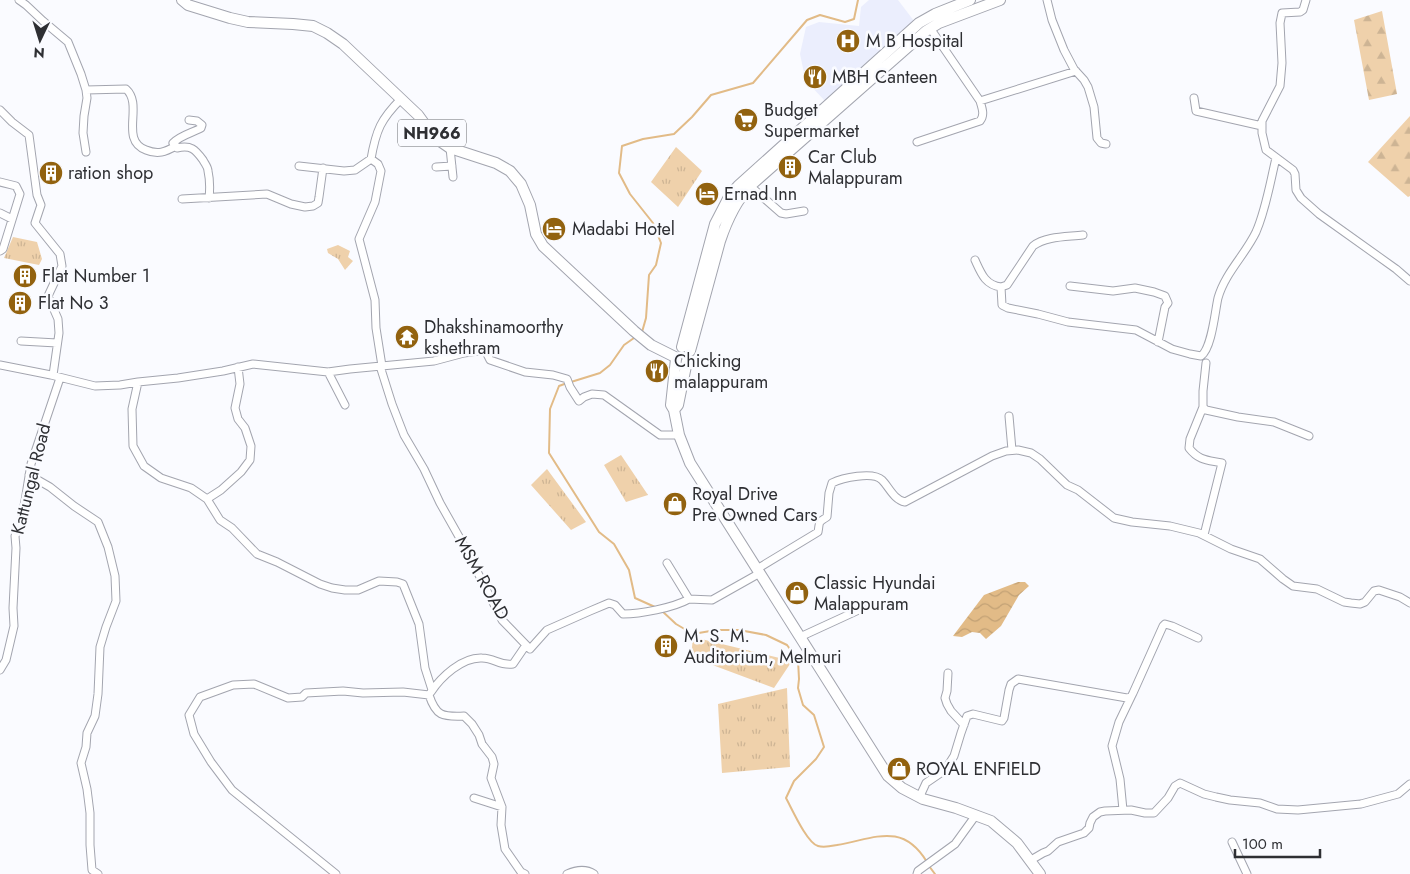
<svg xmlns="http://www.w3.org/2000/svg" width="1410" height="874" font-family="Jost,sans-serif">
	<defs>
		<pattern id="grass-tufts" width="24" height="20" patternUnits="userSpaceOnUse" patternTransform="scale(1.25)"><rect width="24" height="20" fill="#efd1ab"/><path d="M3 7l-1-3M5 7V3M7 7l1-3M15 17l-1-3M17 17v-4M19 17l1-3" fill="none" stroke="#cdb494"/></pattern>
		<pattern id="forest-firs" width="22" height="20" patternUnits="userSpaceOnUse" patternTransform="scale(1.25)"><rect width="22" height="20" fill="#efd1ab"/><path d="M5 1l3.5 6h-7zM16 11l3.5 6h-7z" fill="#cdb494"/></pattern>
		<pattern id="water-waves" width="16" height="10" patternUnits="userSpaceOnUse" patternTransform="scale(1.25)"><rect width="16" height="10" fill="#e2bb87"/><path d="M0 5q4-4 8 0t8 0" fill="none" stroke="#c2a175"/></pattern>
	</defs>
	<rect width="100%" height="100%" fill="#fafbff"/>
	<path fill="#ebeefd" d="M869,0H898L914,21L826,102L810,85L804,73L800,54L806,27L819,22L859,26L861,7Z"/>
	<path fill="url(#grass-tufts)" d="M676,147L702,171L678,207L651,182Z
		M13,237L37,242L42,259L39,265L4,258Z
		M338,245L350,251L348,257L353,261L345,270L338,259L328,253L327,249Z
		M621,455L648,495L626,502L604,465Z
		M547,469L586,522L571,530L531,485Z
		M693,637L792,661L774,688L691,657Z
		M787,688L790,767L722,773L718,704Z"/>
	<path fill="url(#forest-firs)" d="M1382,11L1397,94L1369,100L1354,20Z
		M1410,116V196L1408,197L1368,162Z"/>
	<path fill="url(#water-waves)" d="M1018,582H1025L1029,586L1019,595L1001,626L986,639L980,633L972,632L962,637L953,636L984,595Z"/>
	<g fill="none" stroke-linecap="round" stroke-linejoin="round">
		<path stroke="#e2bb87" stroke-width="2" d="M642,332L646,318L649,275L656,265L661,243L653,223L630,194L619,173L622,146L643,139L674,134L692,117L711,95L753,83L807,20L820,15L845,22L854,19L858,0
			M571,382L600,373L610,365L624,345L634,338
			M567,383L559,386L550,409L549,453L599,532L614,544L629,570L635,598L655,607
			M661,610L676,624L693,634L716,630H739L766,635L787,645L798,660L799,679L798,688L803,705L814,715L824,747L816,759L794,781L786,798C792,809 807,843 818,846C824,848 832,846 837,845C874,839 902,821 927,862
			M929,866L935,874"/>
		<g stroke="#a3a5af" stroke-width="9">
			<path id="minor" d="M19,0L26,5L43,21L68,42L81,74L86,90L87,98L84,116L83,133L86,152
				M1047,0L1052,20L1064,50L1074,69L1084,80L1088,87L1094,107L1097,138L1101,143L1106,144
				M1306,0L1303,10L1300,12L1282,13L1280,23L1282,63L1280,86L1262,121V133L1266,150L1293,170L1295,174L1296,190L1301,198L1319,214L1396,269L1410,281
				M86,90L126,89C144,105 119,140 146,150C158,155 165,152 176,146
				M1194,98L1196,111L1262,126
				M980,101L1076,71
				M0,110L12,122L29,135L37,195L41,205L35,223L60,254L62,266L48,296L58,319L59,333L53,375
				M189,120L197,121L202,125L201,128C192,133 181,135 173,143L177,148C191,145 195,149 203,160C205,164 208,167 208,171C210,180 210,189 209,198
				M917,142L980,121C985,115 982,108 980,101L930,28
				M450,148L453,177
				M371,159C376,130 381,119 401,99
				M299,166L344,171L355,170L371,159L378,164L381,171L375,202L359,239L375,300L376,328L382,366
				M436,167L452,166
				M0,182L16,186L20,194L3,249L0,251
				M750,186L781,213L786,214L804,211
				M182,199L267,194L291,204L305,207L313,206L318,203L319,197L323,168
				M0,213L12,219
				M975,260C981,273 985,285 1001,287L1002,305L1008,308L1038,314L1068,322L1136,330L1172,349L1190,354L1201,356C1212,348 1215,311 1218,298C1225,273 1245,255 1256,232C1266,209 1270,183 1276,158
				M1070,286L1113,291L1135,288L1154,292L1165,296L1168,303L1165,307L1158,342
				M1001,287L1007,285L1033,246C1046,236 1067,237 1083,235
				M21,341L57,343
				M1206,363L1203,391V407L1206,410L1238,417L1274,422L1309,436
				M0,365L51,375L95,386L120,385L138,382L178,378L223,371L253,364L328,372L350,369L434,361L464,353L485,350L490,360L525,372L553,375L567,379L570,387L579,401L584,397L592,394L604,395L660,435H679
				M380,366L392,404L404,435L424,469L440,503L462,542L502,620L530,649L547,630L590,611L609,603L615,605L623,614C640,614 673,608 689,599
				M328,372L345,405
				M138,382L132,409L133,446L144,466L161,478L191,488L207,499L220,520L232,528L257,554L277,562L320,584L332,588L345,590H358L379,581L397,582L403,584L419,624L425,668L432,690
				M1203,407L1190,439L1189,448C1199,461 1208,460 1222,463L1204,535
				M1009,416L1012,450
				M29,475L50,487L74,506L98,522L108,547L115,576L116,601L106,627L100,647L98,694L95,716L87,733L86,747L81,763L87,789L90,813V845L92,870L98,874
				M207,499L221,490L241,472L250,460L251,446L245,428L238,419L235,408L240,384L238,367
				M667,563L689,599L712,600L760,573
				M757,569L818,532C820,522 817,523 827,517L829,493L832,483C842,478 873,471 882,480C889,487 894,500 905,502L992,456L1006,451L1018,450L1031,453L1040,459L1067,485L1078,490L1114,518L1132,522L1170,526L1199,533L1231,549L1260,559L1283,579L1293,586L1317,589L1344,602L1351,603L1360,604L1365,602L1374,591L1379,590L1400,597L1410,603
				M800,637L863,608
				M0,670L6,660L14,626L13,608L16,548L15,536L20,525L25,501L31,464L60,378
				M948,673L947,691L945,698L947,704L951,711L964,725
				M431,692C441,677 462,657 482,658C495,658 499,666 513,664L526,645
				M920,796L926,783L945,770L954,756L961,733L967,716L973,714L1002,721L1004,718L1009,690L1011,684L1018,679L1127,698L1131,697L1133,693L1163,626L1165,624L1172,626L1198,638
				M474,798L502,807
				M1123,810L1120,779L1112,746L1119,722L1131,697
				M1232,842L1247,874
				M1031,860L1043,853L1048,851L1058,842L1084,833L1089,828L1090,823L1093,817L1100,812L1105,811L1131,810L1145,813H1154L1168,798L1175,786L1180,783L1204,794L1216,797L1230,800L1260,803L1277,809L1298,810L1361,804L1398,794L1410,784
				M336,874L232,790L211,762L194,734L189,715L200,697L233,685L254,684L288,698L302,697L306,693L343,691L363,693L403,692L429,695C436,716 442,717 464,716L472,724L479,735L482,744L492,757L494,764L491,778L502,807L501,825L505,849L521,872L525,874
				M567,874C576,870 585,868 594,874
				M917,874L918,871L955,844L976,815"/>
		</g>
		<g stroke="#a3a5af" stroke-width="12">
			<path id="highway" d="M182,0L188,5L230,18L248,22L293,24L313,26L327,33L343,44L418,115L434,137L450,148L496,163L510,171L521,184L530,205L536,234L543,246L634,331L651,345L675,357
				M682,347L715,224L730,195L738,186L919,23L935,14L970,0
				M690,351L720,241C727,220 735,202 750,186L926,31L939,23L1000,0
				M676,359L671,405L674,410L679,435L690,463L888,776L902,788L923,799L956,808L991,821L1017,843L1040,874
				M674,410L678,405L687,361"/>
		</g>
		<use href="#minor" stroke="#fff" stroke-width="7"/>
		<use href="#highway" stroke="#fff" stroke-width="10"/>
	</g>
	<defs>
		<g id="hospital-disc" transform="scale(1.25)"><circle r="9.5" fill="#92620f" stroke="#fafbff"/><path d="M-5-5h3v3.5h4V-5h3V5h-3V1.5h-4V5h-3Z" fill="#fff"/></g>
		<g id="restaurant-disc" transform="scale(1.25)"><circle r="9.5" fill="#92620f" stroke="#fafbff"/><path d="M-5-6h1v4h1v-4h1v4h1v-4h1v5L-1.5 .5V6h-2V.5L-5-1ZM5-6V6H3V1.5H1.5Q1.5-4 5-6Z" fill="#fff"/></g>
		<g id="supermarket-disc" transform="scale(1.25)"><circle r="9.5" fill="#92620f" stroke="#fafbff"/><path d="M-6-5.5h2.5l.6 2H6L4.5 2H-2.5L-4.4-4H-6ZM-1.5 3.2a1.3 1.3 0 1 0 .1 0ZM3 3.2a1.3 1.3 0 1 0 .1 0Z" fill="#fff"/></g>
		<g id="building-disc" transform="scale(1.25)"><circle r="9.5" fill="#92620f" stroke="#fafbff"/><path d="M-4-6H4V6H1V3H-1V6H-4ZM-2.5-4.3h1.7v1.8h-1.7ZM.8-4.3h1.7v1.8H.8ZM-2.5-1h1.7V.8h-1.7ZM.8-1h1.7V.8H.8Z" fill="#fff"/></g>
		<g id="hotel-disc" transform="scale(1.25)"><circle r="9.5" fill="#92620f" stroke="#fafbff"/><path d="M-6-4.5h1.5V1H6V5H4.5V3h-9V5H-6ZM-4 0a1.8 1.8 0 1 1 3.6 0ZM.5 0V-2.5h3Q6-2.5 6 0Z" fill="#fff"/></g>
		<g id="temple-disc" transform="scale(1.25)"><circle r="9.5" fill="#92620f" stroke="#fafbff"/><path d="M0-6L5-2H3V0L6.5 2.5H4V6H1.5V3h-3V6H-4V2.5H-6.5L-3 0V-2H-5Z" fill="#fff"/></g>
		<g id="shop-disc" transform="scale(1.25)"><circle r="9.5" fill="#92620f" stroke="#fafbff"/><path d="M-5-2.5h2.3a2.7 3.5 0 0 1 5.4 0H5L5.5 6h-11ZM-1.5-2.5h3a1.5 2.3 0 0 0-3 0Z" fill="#fff"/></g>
	</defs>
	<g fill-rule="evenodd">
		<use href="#hospital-disc" x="848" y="41"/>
		<use href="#restaurant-disc" x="815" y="77"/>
		<use href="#supermarket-disc" x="746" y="120"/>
		<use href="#building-disc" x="790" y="167"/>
		<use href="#building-disc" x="51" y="173"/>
		<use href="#hotel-disc" x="707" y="194"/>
		<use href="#hotel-disc" x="554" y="229"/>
		<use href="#building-disc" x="25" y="276"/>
		<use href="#building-disc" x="20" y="303"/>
		<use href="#temple-disc" x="407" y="337"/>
		<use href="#restaurant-disc" x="657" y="371"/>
		<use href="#shop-disc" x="675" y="504"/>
		<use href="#shop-disc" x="797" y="593"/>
		<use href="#building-disc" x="666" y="646"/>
		<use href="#shop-disc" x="899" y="769"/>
	</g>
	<g text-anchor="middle" stroke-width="5" stroke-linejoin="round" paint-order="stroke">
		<rect fill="#fafbff" stroke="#6b6c70" stroke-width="1" x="398" y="119.5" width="68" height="27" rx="4"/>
		<g font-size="16" font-weight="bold" fill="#2e2f33">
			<text x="432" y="139">NH966</text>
		</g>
		<g font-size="18" fill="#2e2f33" stroke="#fafbff" text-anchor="start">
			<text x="866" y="47">M B Hospital</text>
			<text x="832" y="83">MBH Canteen</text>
			<text x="764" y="116">Budget<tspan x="764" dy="21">Supermarket</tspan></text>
			<text x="808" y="163">Car Club<tspan x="808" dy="21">Malappuram</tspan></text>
			<text x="68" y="179">ration shop</text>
			<text x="724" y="200">Ernad Inn</text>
			<text x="572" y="235">Madabi Hotel</text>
			<text x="42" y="282">Flat Number 1</text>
			<text x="38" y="309">Flat No 3</text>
			<text x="424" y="333">Dhakshinamoorthy<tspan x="424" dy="21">kshethram</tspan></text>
			<text x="674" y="367">Chicking<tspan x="674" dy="21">malappuram</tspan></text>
			<text x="692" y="500">Royal Drive<tspan x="692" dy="21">Pre Owned Cars</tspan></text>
			<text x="814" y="589">Classic Hyundai<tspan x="814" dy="21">Malappuram</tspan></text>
			<text x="684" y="642">M. S. M.<tspan x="684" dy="21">Auditorium, Melmuri</tspan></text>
			<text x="916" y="775">ROYAL ENFIELD</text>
		</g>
		<g font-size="18" fill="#2e2f33" stroke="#fafbff">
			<text transform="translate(31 479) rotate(-76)" y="6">Kattungal Road</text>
			<text transform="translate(482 578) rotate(61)" y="6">MSM ROAD</text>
		</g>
	</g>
	<g transform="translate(40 40) rotate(184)" stroke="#fafbff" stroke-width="4" paint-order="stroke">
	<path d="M0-4L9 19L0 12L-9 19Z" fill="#2e2f33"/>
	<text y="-8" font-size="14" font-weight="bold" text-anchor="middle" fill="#2e2f33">N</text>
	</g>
	<path d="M1235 849v8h85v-8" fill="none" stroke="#2e2f33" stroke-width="2.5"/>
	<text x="1242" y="849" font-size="15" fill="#2e2f33" stroke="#fafbff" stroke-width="4" paint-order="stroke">100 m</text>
</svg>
